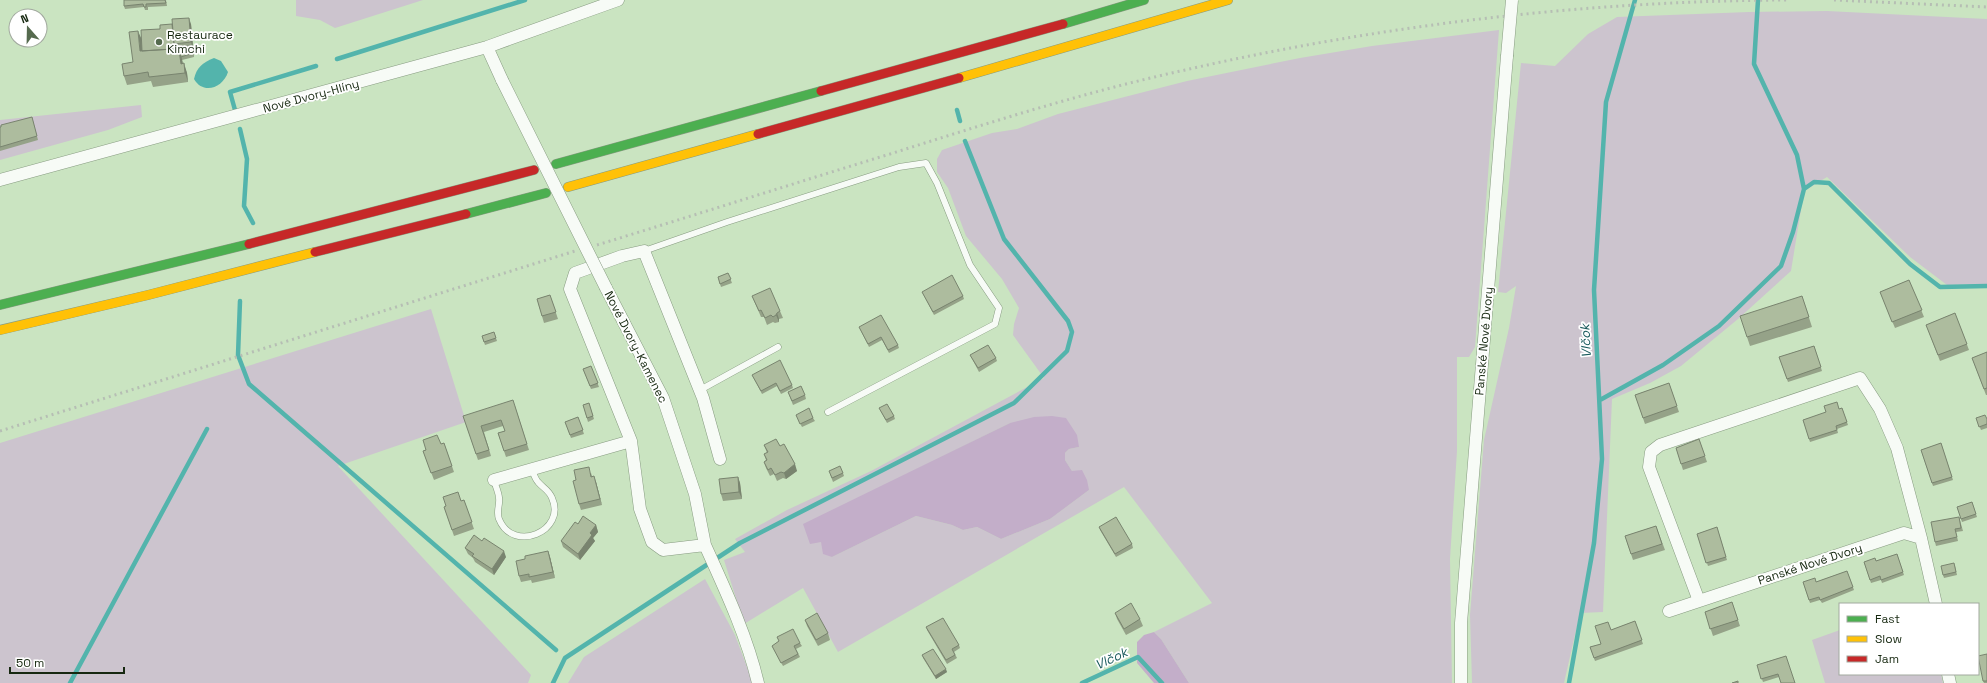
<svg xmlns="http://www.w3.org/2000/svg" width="1987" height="683" font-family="'Space Grotesk',sans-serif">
	<rect width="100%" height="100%" fill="#cae4c1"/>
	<path fill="#ccc4ce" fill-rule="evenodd" d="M296,0H423L335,28L320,20L296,16Z
		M1827,11L1987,19V284L1947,285L1910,257L1827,177L1804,191L1791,271L1738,319L1681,366L1650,383L1612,399L1603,612L1580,613L1564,683H1472L1470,615L1484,440L1509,328L1516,286L1506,293L1498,292L1521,63L1555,66L1588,34L1617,17L1749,12Z
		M1499,30L1475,347L1469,357H1457V451L1450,559L1452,683H1189L1161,639L1154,632L1212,603L1124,487L838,652L803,588L744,624L724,560L745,552L735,539L787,510L871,471L1044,378L1013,335L1014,324L1019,308L1002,279L966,236L948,188L937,172V159L942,150L992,133L1017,129L1058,114L1187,81L1300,58L1372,46ZM1010,423L1079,447L1069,449L1065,453V460L1072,471L1089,490L1050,519L1001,539L977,527L963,530L952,525L916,516L832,557L821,542L804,525Z
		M141,105L142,117L108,130L0,160V120Z
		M431,309L466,422L338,466L531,675L528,683H0V443Z
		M705,579L735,635L753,683H568L584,657Z
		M1840,630V674H1941L1943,683H1825L1812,640Z"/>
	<path fill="#c3aec9" d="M1052,416L1066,418L1077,435L1079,447L1069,449L1065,453V460L1072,471L1082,470L1087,480L1089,490L1050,519L1001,539L977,527L963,530L952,525L916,516L832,557L823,554L821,542L810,544L803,524L1010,423L1034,417Z
		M1154,632L1161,639L1189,683H1154L1137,663V642L1144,635Z"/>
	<path fill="#53b4ac" d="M214,58L221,61L228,72C223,88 203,95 194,79C197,67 202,63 214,58Z"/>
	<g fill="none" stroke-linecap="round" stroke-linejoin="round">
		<path stroke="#53b4ac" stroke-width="4.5" d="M1758,0L1754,64L1797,155L1804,189
			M337,59L525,0
			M235,110L230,92L316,66
			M957,110L960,121
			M240,129L247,159L244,206L253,223
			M240,301L238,355L249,384L556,650
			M1600,400L1663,365L1719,326L1781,266L1793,232L1804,189L1814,182L1829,183L1910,264L1940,287L1987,286
			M70,683L207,429
			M553,683L565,658L740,543L1014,403L1067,351L1072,332L1068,321L1004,239L965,141
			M1082,683L1138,657L1162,683
			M1569,683L1594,543L1602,459L1594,290L1606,102L1635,0"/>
		<g stroke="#879b81" stroke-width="7">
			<path id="lane" d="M644,251L727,222L899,167L926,163L937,183L970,265L999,308L995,324L828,412
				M700,390L778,347
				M494,480C495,485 499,493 499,498C500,506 496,511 499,519C513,554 567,531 552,498C549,490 543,488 538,482C535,479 533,472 531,468"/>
		</g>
		<g stroke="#879b81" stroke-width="13">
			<path id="street" d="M487,47L502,80
				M0,180L487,47L618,0
				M606,288L663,398L695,494L705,545
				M720,459L703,398L644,251L622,256L575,273L570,289L631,441L640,509L652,542L663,550L705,545C725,589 747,636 758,683
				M494,480L631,441
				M1699,601L1649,467L1651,452L1660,445L1860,378L1880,409L1897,448L1921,538
				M1669,611L1904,533L1921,538L1936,604
				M1948,674L1950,683
				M1461,683V623L1507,56"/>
		</g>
		<g stroke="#879b81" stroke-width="10">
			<path id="fast" d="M1063,24L1144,0
				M556,164L821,91
				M466,214L546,193
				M0,305L249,244"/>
		</g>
		<g stroke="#879b81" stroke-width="10">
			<path id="slow" d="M959,78L1228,0
				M568,187L758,134
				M0,330L148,295L315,252"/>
		</g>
		<g stroke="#879b81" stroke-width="10">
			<path id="jam" d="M821,91L1063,24
				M758,134L959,78
				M249,244L534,170
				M315,252L466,214"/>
		</g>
		<use href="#lane" stroke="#f7fbf6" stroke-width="6"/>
		<use href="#street" stroke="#f7fbf6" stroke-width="12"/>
		<use href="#fast" stroke="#4caf50" stroke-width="9"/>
		<use href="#slow" stroke="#ffc107" stroke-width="9"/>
		<use href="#jam" stroke="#c62828" stroke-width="9"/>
		<path stroke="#b6beb4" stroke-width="3" stroke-dasharray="2 4" stroke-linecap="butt" d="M1834,0L1987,7
			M597,245C695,215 792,184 890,154C988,123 1085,92 1185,70C1382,25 1585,1 1787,0
			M0,431L575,251"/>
		<g stroke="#879b81" stroke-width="13" stroke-linecap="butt">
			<path id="street-bridge" d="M1507,56L1512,0
				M502,80L606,288"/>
		</g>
		<use href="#street-bridge" stroke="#f7fbf6" stroke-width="12"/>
	</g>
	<path fill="#95a288" d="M166,0L167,6L148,7V10H145L144,7L125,9L124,6Z
		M191,24L194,57L182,60L183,63L187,73L188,82L153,87L151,81L127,85L124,76L133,62L160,29Z
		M32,117L38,140L0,151V127Z
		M728,273L732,283L721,287L718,277Z
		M1909,280L1924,317L1895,328L1880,292Z
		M922,292L963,296L964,299L934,315Z
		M550,295L558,319L544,323L537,299Z
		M752,296L780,311L783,318L779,319V322L775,323L773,322L767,325L764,317H761Z
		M1802,296L1812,327L1750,346L1747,337Z
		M1955,313L1969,350L1940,361L1926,325Z
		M859,327L898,345L899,348L889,353L882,340L869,347Z
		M494,332L497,341L485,345L482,336Z
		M1814,346L1822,371L1788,382L1779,357Z
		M1987,352V395H1986L1972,358Z
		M970,355L996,358L997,361L979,372Z
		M591,366L599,387L591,389L583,369Z
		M752,375L792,385L793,388L781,394L777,386L762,394Z
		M1669,383L1679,412L1645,424L1635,395Z
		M788,392L805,395L806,399L793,405Z
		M589,403L594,419L588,422L583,405Z
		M515,406L529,450L506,457L498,433L505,431L503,426L484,432L491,456L478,460L463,416Z
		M879,408L894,416L895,419L887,423Z
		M1842,408L1848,425L1837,429L1838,433L1810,442L1803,420Z
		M796,415L813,418L815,421L802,427Z
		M578,417L584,434L571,438L565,422Z
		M1976,418L1987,419V428L1981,430Z
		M1699,439L1707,462L1683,470L1676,448Z
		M444,443L454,472L434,480L423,451Z
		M1941,443L1953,480L1933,486L1921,450Z
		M764,445L780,446L797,471L786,479L783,478L777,481L774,474L770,476L766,468L764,462L766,460L764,454L767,453Z
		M591,473L592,476L596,482L602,505L581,510L579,504L576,480Z
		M843,473L844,476L833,482L830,474Z
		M738,477L740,483L742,499L723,501L721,494Z
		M464,500L474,529L454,536L444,507Z
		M1972,502L1977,517L1962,522L1957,507Z
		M1959,517L1963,531L1956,532L1958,541L1936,546L1935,542Z
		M578,524L596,525L598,532L593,538L595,541L580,560L563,547L561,541Z
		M1656,526L1665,550L1633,560L1625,536Z
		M1099,527L1132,544L1133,548L1116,557L1100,530Z
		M1717,527L1727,560L1708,566L1697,534Z
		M465,548L506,557L494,575L475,562L473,558L468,554Z
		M548,551L550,557L555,578L532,583L531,580L521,582L519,576Z
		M1897,554L1904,575L1882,583L1881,580L1871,583L1864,562L1876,561Z
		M1955,566L1957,575L1944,578L1943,575Z
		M1847,571L1854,590L1822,603L1820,600L1810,603L1803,582H1816Z
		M1732,602L1740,626L1713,636L1705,612Z
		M1115,613L1140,619L1143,626L1126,635L1117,619Z
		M805,620L828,633L830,640L818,646L807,626Z
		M1635,621L1643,644L1595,661L1590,647L1601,644L1611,630Z
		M926,627L959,645L960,648L954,652L957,658L947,664L927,630Z
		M777,637L800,643L802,646L796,649L800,657L783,666L772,646L779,641Z
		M1987,654V683H1984L1983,681Z
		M922,655L947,672L936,679L923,658Z
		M1786,656L1779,677L1763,682L1757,665Z"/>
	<path fill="#79846f" d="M189,18L191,24L194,57L193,53L192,46L191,42Z
		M138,31L142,40L143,56L140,51Z
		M179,50L182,59L184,73L181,64Z
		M184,63L187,73L188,82L185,73Z
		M777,313L779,319V322L776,315Z
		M795,464L797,471L786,479L784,473Z
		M594,476L596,482L602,505L600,499Z
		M738,477L740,483L742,499L739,492Z
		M596,525L598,532L593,538L595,541L580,560L578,554L590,533Z
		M504,551L506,557L494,575L492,569Z
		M548,551L550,557L555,578L553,572Z
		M946,669L947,672L936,679L935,676Z"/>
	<path fill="#adbc9e" stroke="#79846f" d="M124,0H165L166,3L146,4V7H144L143,4L124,6Z
		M189,18L191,42L174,44L172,19Z
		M172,24L174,44L175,47L192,46L193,53L181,57L179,50L174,52L173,49L142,51L141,30L160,29V25Z
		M138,31L140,51L173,49V52L179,50L181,64L184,63L185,73L149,77L148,72L124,76L122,64L133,62L129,32Z
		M32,117L37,136L0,147V127H1V125Z
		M728,273L731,279L720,284L718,277Z
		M952,275L963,296L933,312L922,292Z
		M1909,280L1922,310L1892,322L1880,292Z
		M770,288L780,311L777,313L776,315L773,317L771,315L765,318L761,310L759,311L752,296Z
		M550,295L556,312L542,316L537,299Z
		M1802,296L1809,317L1747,337L1740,316Z
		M1955,313L1967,344L1938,355L1926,325Z
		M881,315L898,345L888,350L881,337L868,344L859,327Z
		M494,332L496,338L484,342L482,336Z
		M988,345L996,358L978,368L970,355Z
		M1814,346L1821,367L1787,379L1779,357Z
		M1987,352V388L1984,389L1972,358Z
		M780,360L792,385L780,391L776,383L761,391L752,375Z
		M591,366L598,383L590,386L583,369Z
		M1669,383L1677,406L1643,418L1635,395Z
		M801,386L805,395L792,401L788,392Z
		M513,400L527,444L504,451L498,433L505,431L501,420L481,426L489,450L476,454L463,416Z
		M1837,402L1839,409L1842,408L1847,422L1836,426L1837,430L1809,439L1803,420L1826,412L1824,406Z
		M589,403L593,416L587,418L583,405Z
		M887,404L894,416L886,420L879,408Z
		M809,408L813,418L800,424L796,415Z
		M1985,415L1987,419V424L1979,427L1976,418Z
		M578,417L583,430L570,435L565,422Z
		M437,435L441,444L444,443L452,466L431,473L423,451L426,450L423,440Z
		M776,439L780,446L784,444L795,464L784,473L781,472L775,475L771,468L768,470L764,462L767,460L764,454L768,452L764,445Z
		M1699,439L1705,456L1681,464L1676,448Z
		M1941,443L1952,477L1932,483L1921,450Z
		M840,466L843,473L832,478L829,471Z
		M589,467L591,477L594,476L600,499L579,504L573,481L576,480L574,470Z
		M738,477L739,492L721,494L719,479Z
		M458,492L461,501L464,500L472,522L452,530L444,507L446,506L443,497Z
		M1972,502L1976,514L1961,519L1957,507Z
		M583,516L596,525L590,533L592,535L578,554L561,541L575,522L578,524Z
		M1116,517L1132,544L1115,554L1099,527Z
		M1959,517L1961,528L1955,529L1957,537L1935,542L1931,522Z
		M1656,526L1662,544L1631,554L1625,536Z
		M1717,527L1726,557L1706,563L1697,534Z
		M474,535L482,541L484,538L504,551L492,569L472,556L474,554L465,548Z
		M548,551L553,572L529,577V574L519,576L516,561L525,559V556Z
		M1897,554L1903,572L1881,580L1880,576L1870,580L1864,562L1875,558L1876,561Z
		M1954,563L1956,572L1943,575L1941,566Z
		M1847,571L1853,587L1820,600L1819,597L1809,600L1803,582L1815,578L1816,582Z
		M1732,602L1738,620L1710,629L1705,612Z
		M1131,603L1140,619L1124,629L1115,613Z
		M817,613L828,633L816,640L805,620Z
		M943,618L959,645L952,649L955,655L946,660L926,627Z
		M1635,621L1642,640L1594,658L1590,647L1601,644L1595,626L1608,622L1611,630Z
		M793,629L800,643L794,646L798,654L781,663L772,646L779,641L777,637Z
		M933,649L946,669L935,676L922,655Z
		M1987,654V681H1983L1978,656Z
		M1786,656L1795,683H1781L1778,674L1761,679L1757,665Z
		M1738,681V683H1732Z"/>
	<circle fill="#556a4e" stroke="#fff" stroke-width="1.5" cx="159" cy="42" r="4"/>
	<g text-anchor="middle" stroke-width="3.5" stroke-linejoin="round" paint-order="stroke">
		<g font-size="12" fill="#162810" stroke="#fff" text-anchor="start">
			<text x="167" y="39">Restaurace<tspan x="167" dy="14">Kimchi</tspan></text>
		</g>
		<g font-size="12" fill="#162810" stroke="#fff">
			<text transform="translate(311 96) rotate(-15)" y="4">Nové Dvory-Hlíny</text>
			<text transform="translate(1484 341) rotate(-85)" y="4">Panské Nové Dvory</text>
			<text transform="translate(636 347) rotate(63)" y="4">Nové Dvory-Kamenec</text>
			<text transform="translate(1810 564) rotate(-18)" y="4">Panské Nové Dvory</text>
		</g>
		<g font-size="13" font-style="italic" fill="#195a5c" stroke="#fff">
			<text transform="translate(1585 341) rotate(-93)" y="5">Vlčok</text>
			<text transform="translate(1111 658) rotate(-25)" y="5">Vlčok</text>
		</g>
	</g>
	<rect x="1839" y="603" width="140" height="72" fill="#ffffff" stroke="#a2a99f"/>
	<rect x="1847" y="616" width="20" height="6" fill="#4caf50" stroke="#a2a99f"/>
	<text x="1875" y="623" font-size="12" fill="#162810">Fast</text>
	<rect x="1847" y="636" width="20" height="6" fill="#ffc107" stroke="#a2a99f"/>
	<text x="1875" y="643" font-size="12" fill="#162810">Slow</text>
	<rect x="1847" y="656" width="20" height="6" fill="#c62828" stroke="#a2a99f"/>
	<text x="1875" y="663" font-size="12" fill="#162810">Jam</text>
	<g transform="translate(28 28) rotate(340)"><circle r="19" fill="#ffffff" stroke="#a2a99f"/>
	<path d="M0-3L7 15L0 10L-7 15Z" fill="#556a4e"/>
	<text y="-6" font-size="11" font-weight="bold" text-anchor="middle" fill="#162810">N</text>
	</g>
	<path d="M10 667v6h114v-6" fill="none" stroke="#162810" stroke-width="2"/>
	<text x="16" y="667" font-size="12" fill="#162810" stroke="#ffffff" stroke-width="3" paint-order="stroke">50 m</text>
</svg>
